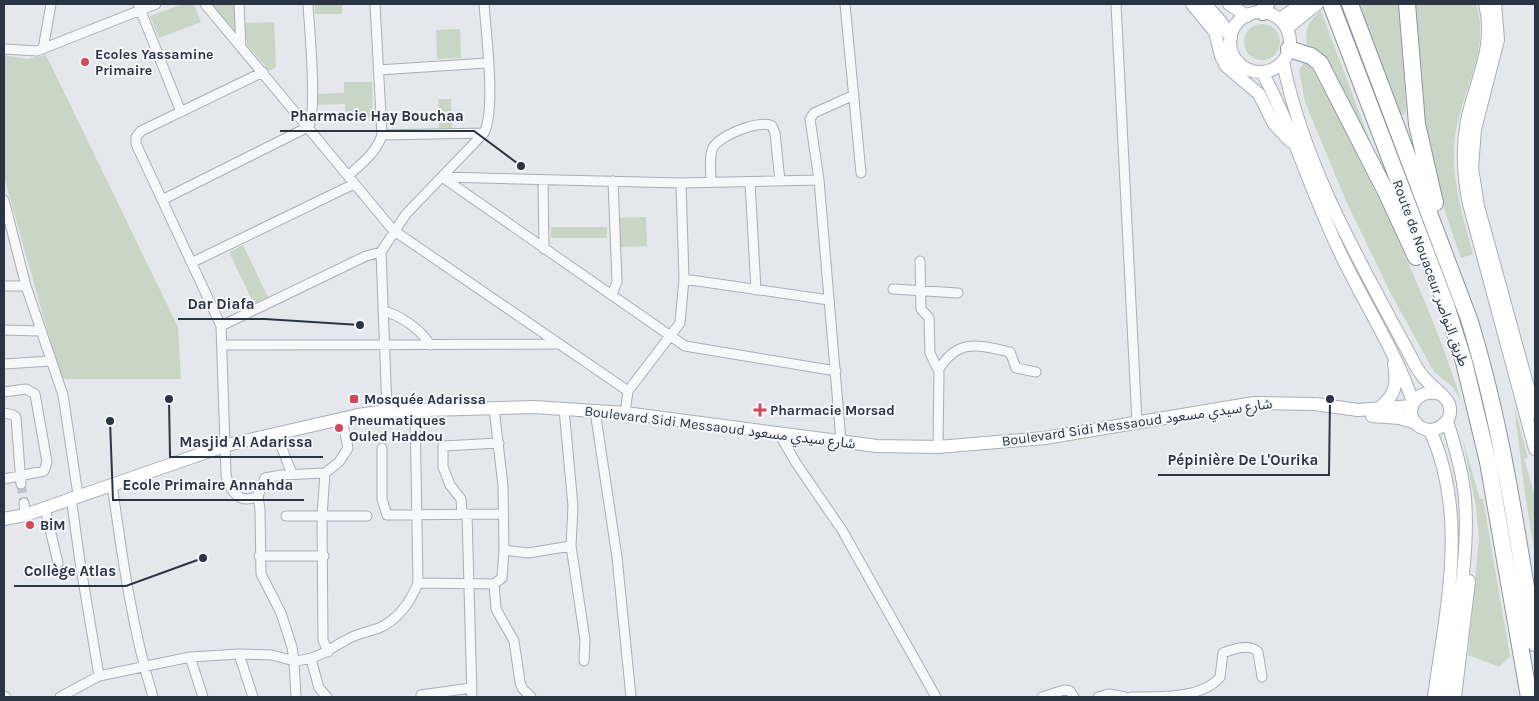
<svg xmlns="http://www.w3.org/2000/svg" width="1539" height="701" font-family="Karla,'Noto Sans Arabic',sans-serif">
	<rect width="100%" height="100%" fill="#e4e7ec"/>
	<path fill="#c9d6c5" d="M182,4H194L201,22L159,38L150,16Z
		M211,4H236V32L233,30Z
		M315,4H342V14H315Z
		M1356,4H1400L1406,111L1404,115L1399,114Z
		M1412,4H1476C1491,50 1461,92 1455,137C1450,177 1463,216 1473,254L1461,258L1436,186L1424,143Z
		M1321,11L1384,178L1307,48C1305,28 1306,24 1321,11Z
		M274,22L276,67L270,71L247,45L245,23Z
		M1244 42a18 18 0 1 1 36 0a18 18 0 1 1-36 0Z
		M460,29L461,58L437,59L436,30Z
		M4,55L27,59L46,55L178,327L181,379H61L4,177Z
		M1304,63L1310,66L1322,83C1373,186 1426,290 1461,400L1452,386L1434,372L1390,292L1347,203L1305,102L1299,70Z
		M344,82H372L373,118L346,119L345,104L318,105L317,94L344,93Z
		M438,99H451L452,128H439Z
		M646,217L647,246L619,247L618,218Z
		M551,227H607V238H551Z
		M243,245L268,297L254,304L229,252Z
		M1514,406L1528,458L1524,459L1535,496V556L1526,501Z
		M1462,436L1480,499H1483L1510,656L1499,667L1468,655L1479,538L1476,507Z"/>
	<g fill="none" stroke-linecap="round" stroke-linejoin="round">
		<path stroke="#bfc3cb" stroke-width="9" stroke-dasharray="9 4.5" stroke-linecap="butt" d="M21,484L24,503"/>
		<g stroke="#a9aeb7" stroke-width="11">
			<path id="street" d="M138,4L181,112
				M205,4L393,230L628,391
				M239,4L241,47
				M845,4L861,173
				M1116,4L1137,423
				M4,49L37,51L156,4
				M43,49L51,4
				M378,70L487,63
				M263,72L141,131L136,137V144L221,326L226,475C230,492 240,505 258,496L265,478L281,475L325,473L339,462L348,448L342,419
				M382,135L484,133
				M348,176C362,163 376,153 382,135L375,4
				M442,177L685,346L836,371
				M442,177L681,183L819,180
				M543,180L544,249
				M711,182C711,172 709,159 712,150C716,136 760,119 772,126L775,133L780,181
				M750,182L756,290
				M4,200L26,286L63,395L78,495
				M162,200L308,127C318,114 309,25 308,4
				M920,261L921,309L929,318L930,353L939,372L938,447
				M193,262L354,184
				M684,279L829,300
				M4,286H26
				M893,289L958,293
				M612,294L617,282L613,181
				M383,311C400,315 422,330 430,345
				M221,326L366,256L381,252
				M4,330L40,331
				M223,345L556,344
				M4,364L51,361
				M939,369C958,338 978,345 1010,352L1016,368L1036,372
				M4,392L26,389L35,394L47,462L44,471L4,479
				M564,409L573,506L571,546L585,640L584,661
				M387,411L381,252L406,214L484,133C496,109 486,33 484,4
				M595,411L617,557L631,697
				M4,413L13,415L16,417L21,484
				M625,413L628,391L680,323L684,279L681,183
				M778,432L796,463L842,530L936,697
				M276,433L292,474
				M841,441L819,180L810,119L814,113L854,95
				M382,448V499L387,515L503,514
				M325,473L322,516L323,640L328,652
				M112,484C122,556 132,628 153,697
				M258,496L260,510L261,574L281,613L292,647L294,661C318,659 326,651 346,640C356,634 368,632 379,628C399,619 410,603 418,583L415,410
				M71,497L80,562L99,676
				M24,503L25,515
				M45,508L58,563
				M462,514L461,499L450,485L443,467V446L499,443
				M467,514L472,697
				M286,516H367
				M504,550L528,553L571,546
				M259,556H324
				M418,583L494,584L502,578L504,550L503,486L494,408
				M494,584L496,609L514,641L520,682L522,688L531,697
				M239,654L253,697
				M190,657L203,697
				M311,659L319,688L327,697
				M421,695L471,688
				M4,696L6,697
				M60,697L99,676L190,657L239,654L272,655L294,661L296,697
				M1042,697L1064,690L1070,691L1074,697
				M1098,697L1109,694L1125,697
				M1131,697C1156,697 1203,699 1220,677L1223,653C1233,649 1250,643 1258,652L1262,677"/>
		</g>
		<g stroke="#a9aeb7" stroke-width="14">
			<path id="secondary" d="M1192,4L1215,32L1221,56L1226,66L1259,94L1274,124L1290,141
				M1205,4L1221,22L1231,38
				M1229,4L1247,16
				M1485,4C1496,45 1476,80 1467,120C1462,148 1463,176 1469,204L1535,449
				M1495,4L1498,40L1475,129L1472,168L1478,206L1535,413
				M1230 42a30 30 0 1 1 60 0a30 30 0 1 1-60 0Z
				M1280,19L1302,4
				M1287,28L1317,4
				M1283,62C1304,167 1361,264 1411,357C1415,366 1421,375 1428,382C1435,389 1445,395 1449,404C1455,420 1437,435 1422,428C1400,417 1414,386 1440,394
				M1262,72C1292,127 1310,189 1337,246C1361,299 1394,347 1413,402
				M1378,409C1395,396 1398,385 1394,364
				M1372,416L1400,418L1416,423
				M1430,430C1469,516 1446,608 1434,697
				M4,519L25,515L227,445L358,415L387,411L534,407L625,413L877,446L938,447L1045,438L1254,403L1315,404L1358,410L1412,406
				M1444,697C1453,633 1470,565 1465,499C1463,473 1455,446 1447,421
				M1455,697L1469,581"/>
		</g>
		<g stroke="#8b94a3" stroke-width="18">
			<path id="highway" d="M1331,4L1446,305L1464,362L1488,462L1529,697
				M1350,4L1469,319C1502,425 1517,534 1535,643
				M1407,4L1417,124L1435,203
				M1263,12L1266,4
				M1289,49L1311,56L1320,63L1386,192L1416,257"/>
		</g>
		<use href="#street" stroke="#f7f8fa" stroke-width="9"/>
		<use href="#secondary" stroke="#fff" stroke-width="12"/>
		<use href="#highway" stroke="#fff" stroke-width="16"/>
	</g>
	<g fill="#d1495b" stroke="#f4f6f9" stroke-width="2">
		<circle cx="85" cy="62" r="5"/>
		<rect x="349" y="394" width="10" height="10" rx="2.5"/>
		<path d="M757.5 402.5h5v5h5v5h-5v5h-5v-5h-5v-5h5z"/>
		<circle cx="339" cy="428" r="5"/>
		<circle cx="30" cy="525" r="5"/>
	</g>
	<g text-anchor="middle" stroke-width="4" stroke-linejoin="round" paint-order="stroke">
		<g font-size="14" font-weight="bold" fill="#2b3445" stroke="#f4f6f9" text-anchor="start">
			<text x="95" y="59">Ecoles Yassamine<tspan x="95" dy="16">Primaire</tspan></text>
			<text x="364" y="404">Mosquée Adarissa</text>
			<text x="770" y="415">Pharmacie Morsad</text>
			<text x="349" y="425">Pneumatiques<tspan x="349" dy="16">Ouled Haddou</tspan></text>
			<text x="40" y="530">BİM</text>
		</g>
		<g font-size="14" fill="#2b3445" stroke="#f4f6f9">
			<text transform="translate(1431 273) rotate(70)" y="5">Route de Nouaceur طريق النواصر</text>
			<text transform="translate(1137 422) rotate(-8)" y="5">Boulevard Sidi Messaoud شارع سيدي مسعود</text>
			<text transform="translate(720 427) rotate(7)" y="5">Boulevard Sidi Messaoud شارع سيدي مسعود</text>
		</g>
	</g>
	<path fill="none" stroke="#2b3445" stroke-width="2" d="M521 166L474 131H280M360 325L265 319H178M169 399L170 457H323M1330 399L1329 475H1158M110 421L113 500H304M203 558L126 586H14"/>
	<g fill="#2b3445" stroke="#f4f6f9" stroke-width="2">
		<circle cx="521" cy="166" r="5"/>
		<circle cx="360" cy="325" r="5"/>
		<circle cx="169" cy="399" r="5"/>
		<circle cx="1330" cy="399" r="5"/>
		<circle cx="110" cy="421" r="5"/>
		<circle cx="203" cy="558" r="5"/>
	</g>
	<g font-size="15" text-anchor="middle" font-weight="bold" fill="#2b3445" stroke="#f4f6f9" stroke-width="4" stroke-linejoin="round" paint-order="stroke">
		<text x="377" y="121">Pharmacie Hay Bouchaa</text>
		<text x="221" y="309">Dar Diafa</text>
		<text x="246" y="447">Masjid Al Adarissa</text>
		<text x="1243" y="465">Pépinière De L'Ourika</text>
		<text x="208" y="490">Ecole Primaire Annahda</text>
		<text x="70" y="576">Collège Atlas</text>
	</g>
	<rect width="1539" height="701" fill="none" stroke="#2b3445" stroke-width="10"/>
</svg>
